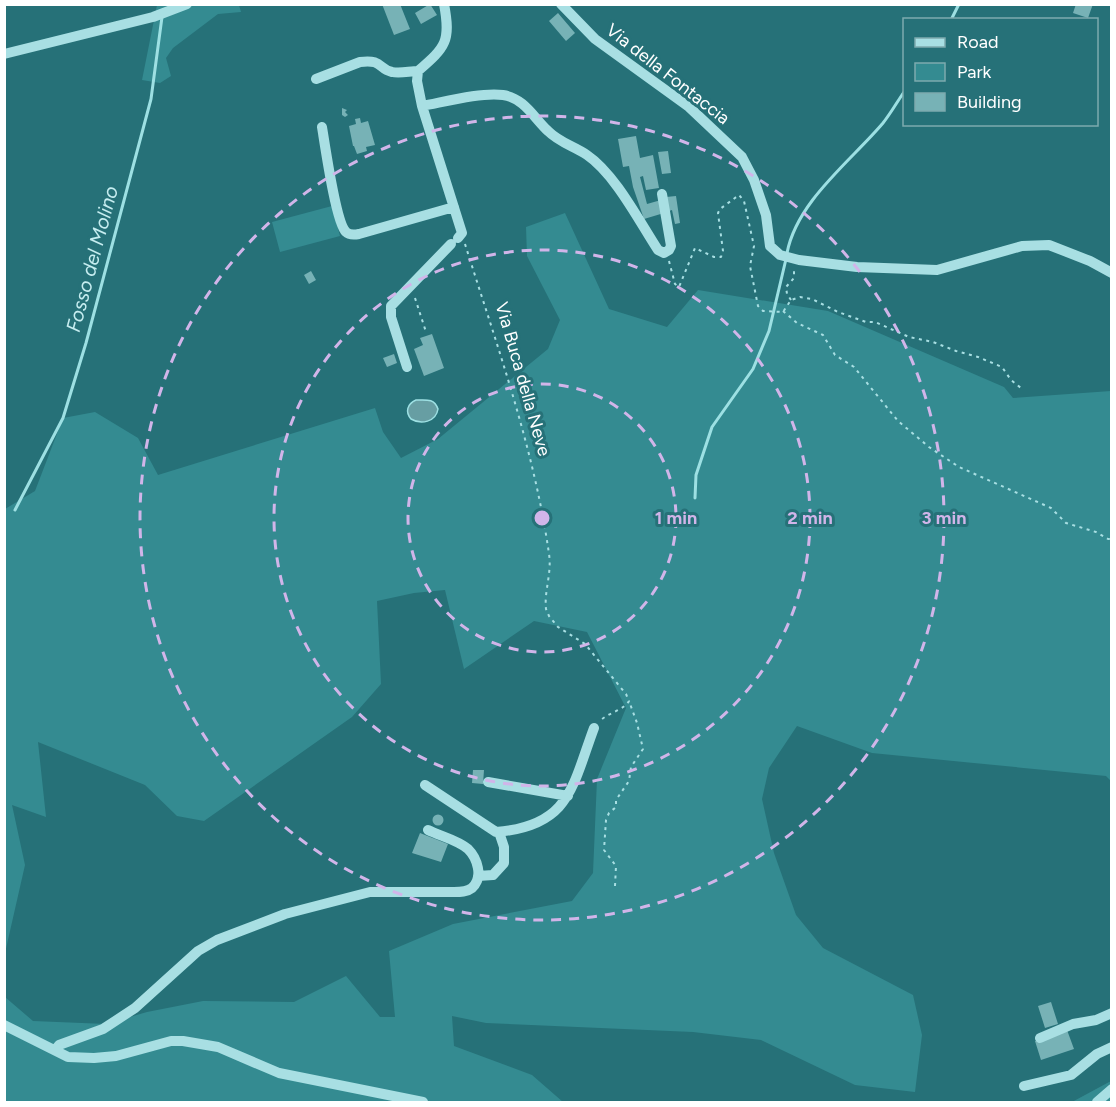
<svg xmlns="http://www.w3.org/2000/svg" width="1116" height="1107" font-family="Figtree,sans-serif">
	<rect width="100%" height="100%" fill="#267178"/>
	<path fill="#348b91" d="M157,5H239L241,12L218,14L173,48L166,58L171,76L160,83L142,80Z
		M332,206L340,236L280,252L272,222Z
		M565,213L609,309L667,327L698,290L828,311L1004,387L1013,398L1111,391V781L1106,776L872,753L797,726L769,768L762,799L774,853L796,915L823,948L913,995L922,1035L915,1092L855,1085L761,1040L693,1032L486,1023L452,1016L454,1046L532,1075L563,1102H5V997L33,1021L106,1024L147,1012L203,1001L294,1002L346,976L380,1017H395L389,951L453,924L572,901L593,873L597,779L626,708L587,632L534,621L464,669L445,590L414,593L377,601L381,684L352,717L204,821L177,816L145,785L38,742L46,817L12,805L25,865L5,953V509L35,491L63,418L95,412L138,438L158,475L375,408L383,432L401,458L438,439L548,349L560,320L527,256L526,227Z
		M1111,1081V1102H1072Z"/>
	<path fill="#679ea3" stroke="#9de0e3" stroke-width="1.5" d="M416,400C426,400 434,398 438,409C436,422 421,425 411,419C405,412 407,404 416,400Z"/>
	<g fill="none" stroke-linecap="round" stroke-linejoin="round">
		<path stroke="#9de0e3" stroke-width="3" d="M951,20L959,4
			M787,253C797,201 851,161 883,123C891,113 897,102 904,92
			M695,498L696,475L712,427L753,369L769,331L786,259
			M15,510L63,418L86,343L151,99L162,17"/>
	</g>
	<path fill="#77b2b6" d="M382,4H400L410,29L394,35Z
		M430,4L437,15L421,24L415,13Z
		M1076,4H1093L1088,18L1073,13Z
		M558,13L575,33L566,41L549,21Z
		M342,108L347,110L345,112L348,115L345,117L342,115Z
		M360,118L361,123L368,121L375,145L366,147L367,151L357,154L354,146H353L349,126L356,124L355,119Z
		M636,136L640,158L653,155L659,188L646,190L643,176L640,177L647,204L661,200L664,213L644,219L633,187L629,166L623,167L618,139Z
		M668,151L671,173L662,174L658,152Z
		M676,196L680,223L675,224L672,210L669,211L666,197Z
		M311,271L316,280L309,284L304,275Z
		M432,334L444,368L424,376L414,349L423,345L420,338Z
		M394,354L397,363L387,367L383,358Z
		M473,770H484L483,784L472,783Z
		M432.5 820a5.5 5.5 0 1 1 11 0a5.5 5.5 0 1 1-11 0Z
		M420,833L448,844L441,862L412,853Z
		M1051,1002L1058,1024L1045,1028L1038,1006Z
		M1067,1030L1074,1049L1041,1060L1035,1041Z"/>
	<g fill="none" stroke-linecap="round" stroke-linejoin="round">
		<path stroke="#a8dfe3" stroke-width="2" stroke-dasharray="3 4.5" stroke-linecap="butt" d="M465,244C497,346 534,448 549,554C552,573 544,591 546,609L549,616L558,627L585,644L626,694L629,701C624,710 610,712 601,720
			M669,261L675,284L679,287L695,248L714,257H721L723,251L718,213L720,209L739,195L744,201L754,246L750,266L758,306L763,311L783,312L791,300L800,297L812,299L838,312L866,322H875L909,337L933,342L956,351L978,357L1002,367L1011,380L1021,388V391
			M415,298L426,332
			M791,300L787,294L786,287L794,278V268
			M783,311L797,323L823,335L835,355L854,367L898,421L929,447L959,467L1051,508L1066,523L1096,532L1108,539H1112
			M615,886L616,866L604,850L606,820L609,813L616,807V800L629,781L631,767L643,749L637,723L629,701"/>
		<path stroke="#a8dfe3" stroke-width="10" d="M444,4C451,41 446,47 418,71L417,81L422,106L462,233L458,238
			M561,4L595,39L689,107L742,157L754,180L766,215L770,246L780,255L799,260L857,267L937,270L1022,246L1049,245L1090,261L1112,273
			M4,54L153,17L187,4
			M316,79L360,62C383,59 378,69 392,72C400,74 410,71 418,71
			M422,106C444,102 481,92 503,95C524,98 534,118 548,131C560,143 574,146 587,155C615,174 639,221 658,250L664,253L669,250L671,246L662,194
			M322,127C325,145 336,223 346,232C349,235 354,235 359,234L454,207
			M407,367L391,317V306L451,244
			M488,782L568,796
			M425,785L496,832C570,826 572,787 594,728
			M478,876L493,875L504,863V847L499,832
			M4,1025L68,1057L94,1058L116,1056L171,1041H183L218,1047L279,1073L423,1102
			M1040,1038L1073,1024L1096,1020L1112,1013
			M55,1050L59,1045L103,1029L135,1008L198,951L217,940L285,914L370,892H454C460,892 467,892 472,888C484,877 477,858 468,849C458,840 440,836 428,830
			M1024,1086L1071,1075L1097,1054L1112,1047
			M1097,1102L1112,1089"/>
	</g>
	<g fill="none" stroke="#d1b5e9" stroke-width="3" stroke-dasharray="10 8">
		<circle cx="542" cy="518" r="134"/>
		<circle cx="542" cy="518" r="268"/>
		<circle cx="542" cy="518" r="402"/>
	</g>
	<g text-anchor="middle" stroke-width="6" stroke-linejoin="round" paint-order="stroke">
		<g font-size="18" fill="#fff" stroke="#267178">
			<text transform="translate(668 74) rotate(38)" y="6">Via della Fontaccia</text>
			<text transform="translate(523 379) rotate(74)" y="6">Via Buca della Neve</text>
		</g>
		<g font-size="20" font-style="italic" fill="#c6edf0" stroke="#267178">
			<text transform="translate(92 259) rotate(-75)" y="7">Fosso del Molino</text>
		</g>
	</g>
	<circle cx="542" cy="518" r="9" fill="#d1b5e9" stroke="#267178" stroke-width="3"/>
	<g font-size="18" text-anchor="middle" font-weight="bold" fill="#d1b5e9" stroke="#267178" stroke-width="6" stroke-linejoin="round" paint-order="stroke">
		<text x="676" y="524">1 min</text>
		<text x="810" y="524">2 min</text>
		<text x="944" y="524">3 min</text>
	</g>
	<rect width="1116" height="1107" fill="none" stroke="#ffffff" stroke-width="12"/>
	<rect x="903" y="18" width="195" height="108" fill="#267178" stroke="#7daaae" stroke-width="1.5"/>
	<rect x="915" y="38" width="30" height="9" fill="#a8dfe3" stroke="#7daaae" stroke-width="1.5"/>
	<text x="957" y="48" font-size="18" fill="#ffffff">Road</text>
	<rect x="915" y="63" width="30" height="18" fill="#348b91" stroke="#7daaae" stroke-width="1.5"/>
	<text x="957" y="78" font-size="18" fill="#ffffff">Park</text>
	<rect x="915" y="93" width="30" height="18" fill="#77b2b6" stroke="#7daaae" stroke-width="1.5"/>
	<text x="957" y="108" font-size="18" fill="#ffffff">Building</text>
</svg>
